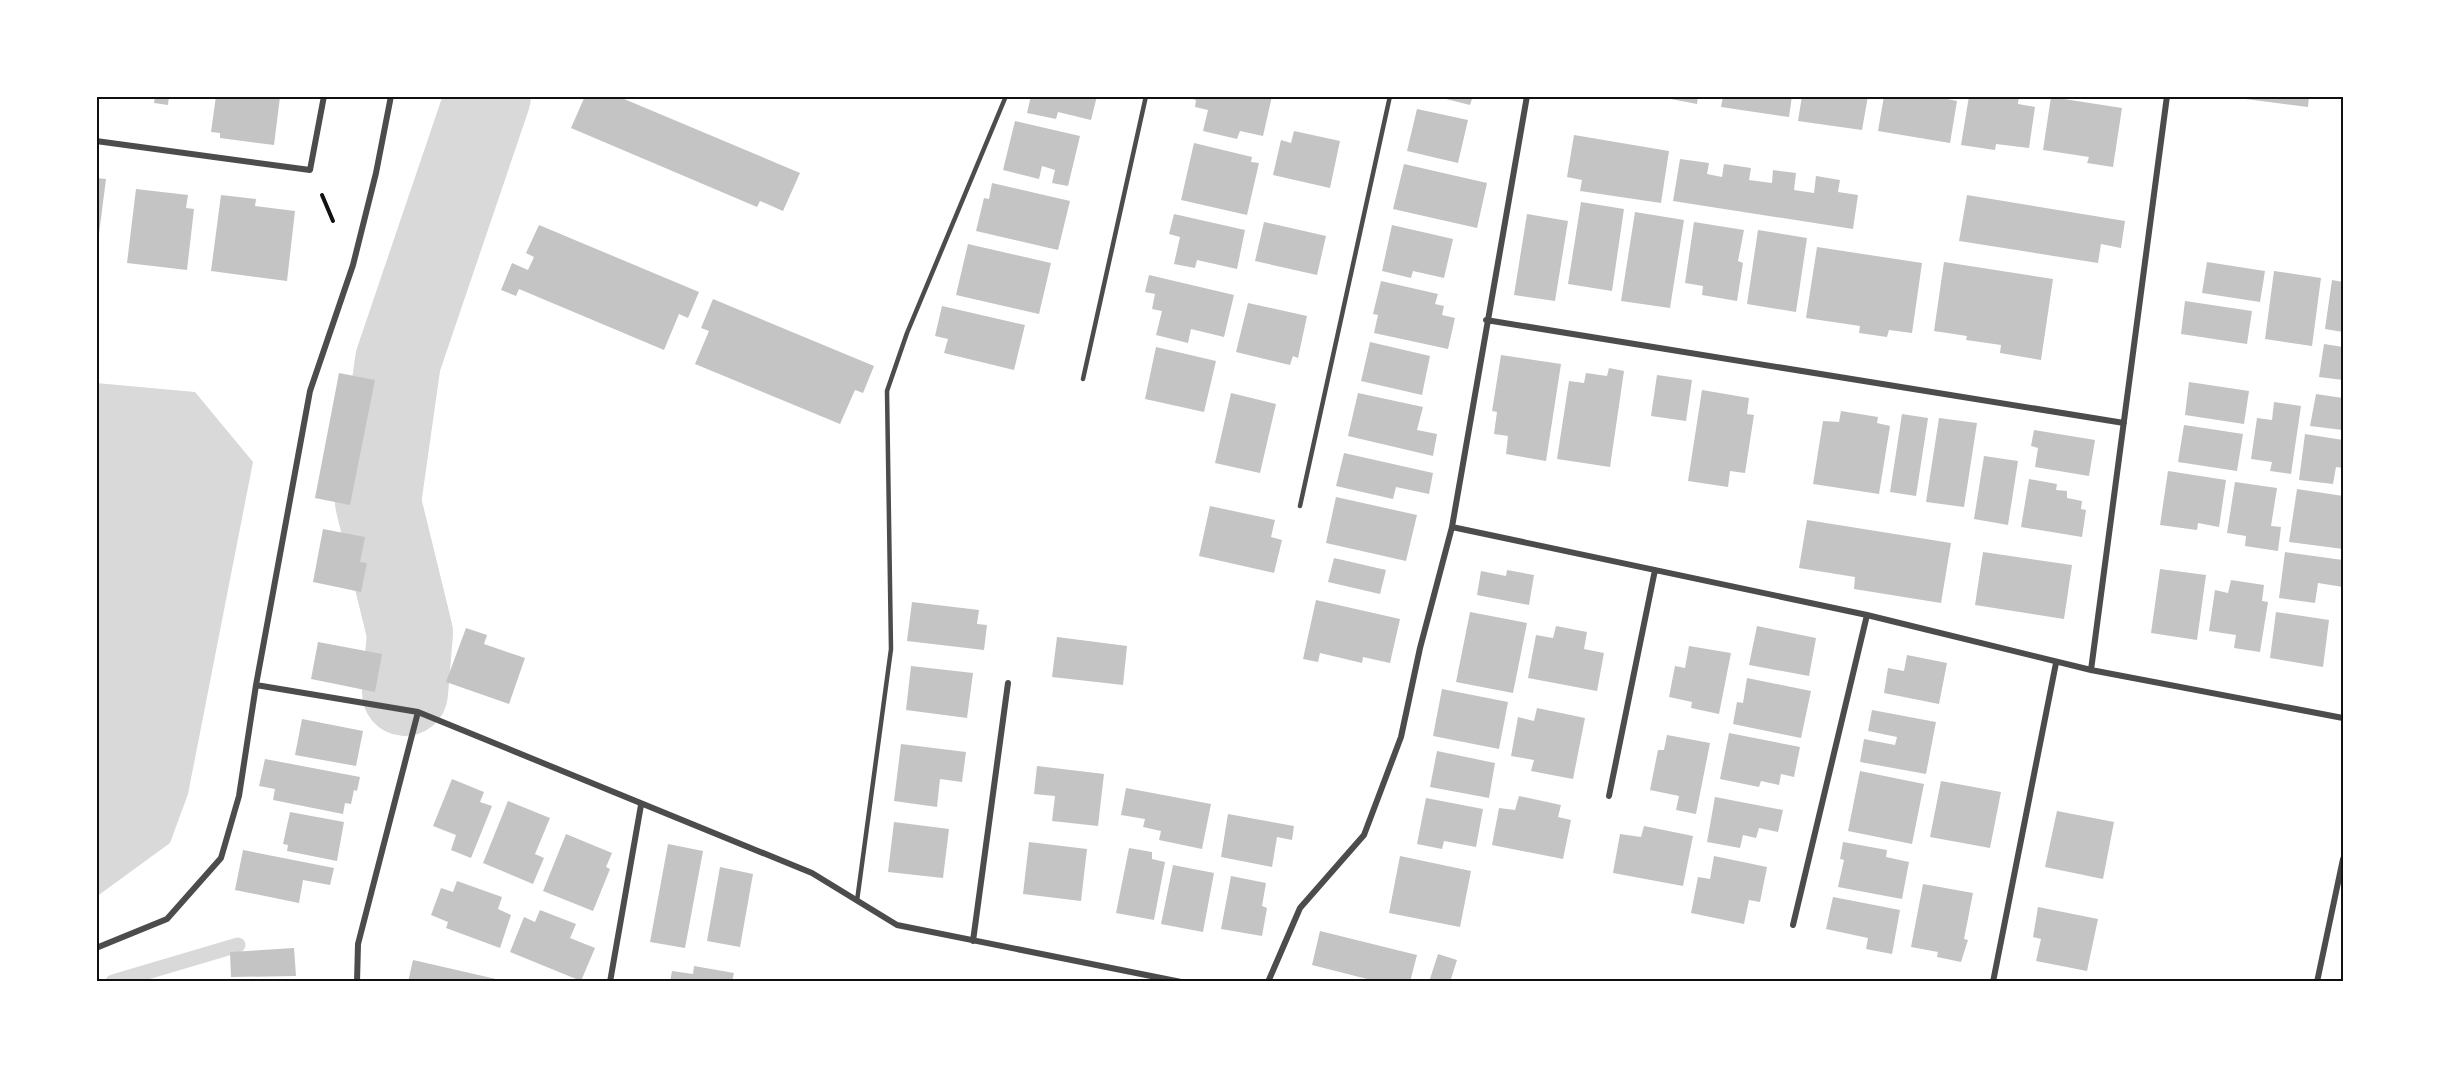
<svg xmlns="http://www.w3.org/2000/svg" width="2439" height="1078" font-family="'Work Sans',sans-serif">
	<rect width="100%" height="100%" fill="#fff"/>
	<path fill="#d9d9d9" d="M96,383L195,392L253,462L188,794L170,843L96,897Z"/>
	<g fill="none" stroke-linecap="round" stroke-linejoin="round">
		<path stroke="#d9d9d9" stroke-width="15" d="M113,982L238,945"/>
		<path stroke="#d9d9d9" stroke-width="86" d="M405,693L410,633L378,502L398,361L488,96"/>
	</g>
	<path fill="#c4c4c4" d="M155,96H169L168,105L154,103Z
		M216,96L280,97L274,145L220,138V133L211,132Z
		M585,96H617L800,173L783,211L760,201L757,207L571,128Z
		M1031,96H1097L1091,120L1058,112L1056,119L1027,113Z
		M1190,96H1272L1263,136L1240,131L1237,139L1203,131L1208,110L1195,107L1196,100L1189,98Z
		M1434,96H1473L1470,105Z
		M1655,96H1698L1697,104Z
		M1723,96H1792L1789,117L1721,107Z
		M1802,96H1868L1862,130L1798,121Z
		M1884,96H1933L1957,101L1950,143L1878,131Z
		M1969,96H2019L2018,104L2035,107L2029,148L1996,144L1995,150L1961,145Z
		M2238,96H2309L2308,107L2238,98Z
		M2051,97L2122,108L2113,167L2087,163L2089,157L2043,150Z
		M1417,109L1468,120L1458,163L1407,151Z
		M1015,121L1080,136L1068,186L1052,183L1055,170L1042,166L1039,179L1003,170Z
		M1294,131L1340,141L1330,188L1273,175L1281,140L1291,143Z
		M1574,135L1669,151L1661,203L1580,191L1582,180L1567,177Z
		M1194,143L1252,157L1251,162L1259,163L1247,215L1181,200Z
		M1680,159L1709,163L1707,174L1722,177L1724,164L1751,168L1749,180L1772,183L1773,170L1796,173L1794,190L1814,193L1816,176L1840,180L1838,192L1858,195L1853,229L1673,201Z
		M1404,164L1487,183L1477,228L1393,209Z
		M96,178L106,179L98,242L96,241Z
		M992,183L1070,201L1058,250L976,231L984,198L989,199Z
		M136,189L188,195L186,208L194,209L187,270L127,263Z
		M221,195L256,199L255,206L295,211L287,281L211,271Z
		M1967,195L2125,221L2121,248L2101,244L2098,263L1959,241Z
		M1581,202L1624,209L1612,291L1568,284Z
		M1635,212L1684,220L1670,308L1621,301Z
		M1174,214L1245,230L1237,269L1197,260L1195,268L1174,264L1180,237L1169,234Z
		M1527,214L1568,221L1555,301L1514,295Z
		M1264,222L1326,236L1317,275L1255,261Z
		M1694,222L1744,230L1738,261L1743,263L1737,301L1702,295L1703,286L1685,283Z
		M539,225L699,292L688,318L679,314L664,350L519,289L516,296L501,290L512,263L528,270L534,257L526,253Z
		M1392,225L1453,239L1444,278L1413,271L1411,278L1382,271Z
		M1758,230L1807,238L1796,312L1747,304Z
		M968,244L1051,263L1039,314L956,295Z
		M1817,247L1922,263L1912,333L1889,330L1887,337L1859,333L1860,326L1806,318Z
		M1944,262L2053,279L2041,360L2000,353L2001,345L1966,340L1967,336L1934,331Z
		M2207,262L2265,271L2260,302L2202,293Z
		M2274,271L2321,278L2312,346L2265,339Z
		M1149,275L1234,295L1224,337L1191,329L1188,343L1156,335L1162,311L1152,309L1155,294L1145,292Z
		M2332,280L2343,282V332L2325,329Z
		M1381,281L1438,294L1435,304L1444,306L1442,315L1455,318L1448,349L1374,333L1378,315L1373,314Z
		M713,299L874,366L863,393L855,390L840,424L695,364L709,331L701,328Z
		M2185,301L2252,311L2247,344L2181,334Z
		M1248,303L1307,316L1298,358L1293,356L1290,365L1236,352Z
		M942,306L1025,325L1014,370L944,353L948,339L935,336Z
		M1370,342L1430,356L1422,395L1361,381Z
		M2324,344L2343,347V380L2319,377Z
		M1156,347L1216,361L1204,412L1145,399Z
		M1501,355L1561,364L1546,461L1506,454L1508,436L1494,434L1497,412L1492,411Z
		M1609,368L1624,371L1610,467L1557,459L1569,381L1584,383L1586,373L1607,376Z
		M339,373L375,380L350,505L315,498Z
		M1657,375L1692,380L1686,421L1651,416Z
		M2189,382L2249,391L2244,424L2185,415Z
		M1702,390L1749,398L1747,414L1754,415L1745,473L1730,471L1728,487L1688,481Z
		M1231,393L1276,404L1260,473L1215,463Z
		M1358,393L1423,407L1417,430L1437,434L1433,456L1348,436Z
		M2316,394L2343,398V430L2310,426Z
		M2274,402L2301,406L2291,474L2270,471L2272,462L2251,459L2257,418L2272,420Z
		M1841,411L1878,417L1877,423L1890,426L1879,494L1813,484L1823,421L1839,422Z
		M1902,414L1928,418L1916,496L1890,492Z
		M1939,418L1977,423L1964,507L1926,502Z
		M2184,425L2243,434L2237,471L2178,462Z
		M2034,430L2095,440L2089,476L2035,467L2038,448L2031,446Z
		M2305,434L2343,440V468L2336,467L2333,484L2299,480Z
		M1344,453L1433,473L1429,494L1396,487L1393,499L1336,486Z
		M1984,456L2018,461L2008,525L1974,519Z
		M2168,471L2226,480L2219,527L2198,523L2197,530L2160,525Z
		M2029,479L2057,484L2056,490L2067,491V498L2082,501L2081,509L2086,510L2082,537L2021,527Z
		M2235,482L2277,488L2271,526L2281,527L2278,551L2245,546L2246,536L2227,533Z
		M2297,489L2343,496V549L2289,542Z
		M1336,497L1417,515L1406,561L1326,543Z
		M1210,506L1275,520L1271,537L1282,540L1274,573L1199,556Z
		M1807,520L1951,543L1941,603L1854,589L1855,577L1799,568Z
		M323,529L365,537L360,562L367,563L361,592L313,582Z
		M1983,552L2072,565L2064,619L1975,605Z
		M2285,552L2343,560V587L2318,583L2315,603L2279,598Z
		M1334,558L1386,570L1380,594L1328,582Z
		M2160,569L2206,575L2197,640L2151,633Z
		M1507,570L1534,575L1529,605L1477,595L1481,571L1506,576Z
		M2231,580L2264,585L2262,601L2268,602L2260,652L2234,648L2236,635L2209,631L2215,590L2228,593Z
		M1316,600L1400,619L1390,663L1363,657L1362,663L1320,653L1318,662L1303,659Z
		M912,602L979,610L977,624L987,625L984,650L907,641Z
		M1470,612L1527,623L1513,693L1456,682Z
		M2276,612L2329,620L2323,667L2270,658Z
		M1556,626L1587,632L1584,649L1604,653L1597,691L1528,678L1536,635L1553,638Z
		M1757,626L1816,638L1809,676L1749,665Z
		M466,628L487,635L484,644L525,658L509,704L446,682Z
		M1057,637L1127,646L1123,685L1052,677Z
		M318,642L382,654L375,692L311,679Z
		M1689,646L1731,653L1719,714L1691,708L1692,702L1669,697L1675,666L1685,668Z
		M1907,655L1947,663L1939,704L1884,693L1888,668L1904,671Z
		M911,666L973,673L967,718L906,710Z
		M1747,678L1811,691L1801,738L1733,724L1737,702L1743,703Z
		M1442,689L1508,702L1499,749L1433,736Z
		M1537,708L1585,718L1573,779L1531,771L1534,760L1511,756L1518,717L1534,721Z
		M1872,710L1936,722L1926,774L1860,762L1864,739L1895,745L1897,737L1868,731Z
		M302,719L363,731L356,766L295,755Z
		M1729,733L1800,747L1794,777L1781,774L1779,785L1761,781L1759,787L1720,779Z
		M1667,735L1710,743L1696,814L1676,810L1679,796L1650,790L1658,750H1664Z
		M901,744L966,752L962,782L940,779L937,807L894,801Z
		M1437,751L1495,763L1489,798L1430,787Z
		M265,759L360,777L357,791L354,790L351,804L345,803L343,814L273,800L275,789L259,786Z
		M1037,766L1104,774L1098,826L1052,821L1055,796L1034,794Z
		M1860,771L1924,784L1912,844L1848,831Z
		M452,779L484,792L480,802L492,806L471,858L451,850L456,835L433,826Z
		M1941,781L2001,792L1990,848L1930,837Z
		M1126,788L1211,804L1202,849L1159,840L1161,831L1143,827L1145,819L1121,815Z
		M1519,796L1561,805L1558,817L1571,820L1563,859L1492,845L1499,808L1515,810Z
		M1715,797L1783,810L1778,832L1759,828L1756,838L1743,835L1740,848L1707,842Z
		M1426,798L1483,809L1476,847L1444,841L1442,849L1417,844Z
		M508,801L550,818L535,854L544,858L533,884L483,863Z
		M2057,811L2114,822L2103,879L2045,867Z
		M290,812L344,822L337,861L287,851L288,845L283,844Z
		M1228,814L1294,826L1292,840L1277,837L1272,867L1221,857Z
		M894,822L949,829L943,878L888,872Z
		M1644,826L1693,836L1683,886L1613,873L1620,834L1641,837Z
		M566,834L612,853L606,867L610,869L593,911L543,891Z
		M1029,842L1087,849L1081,901L1023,894Z
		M1843,842L1887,850L1886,857L1909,862L1902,899L1838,887L1844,860L1840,859Z
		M668,844L703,851L685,948L650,942Z
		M1129,848L1152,852V859L1165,862L1154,920L1116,913Z
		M243,850L334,868L330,885L303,880L299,903L235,890Z
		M1400,856L1471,871L1460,927L1389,913Z
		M1714,856L1767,867L1760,902L1749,900L1744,924L1691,913L1698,877L1710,879Z
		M1173,865L1214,873L1203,932L1161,924Z
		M720,867L753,874L740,947L707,941Z
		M1231,876L1266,883L1262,906L1267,908L1262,936L1221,929Z
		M457,881L502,897L498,909L511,915L500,948L446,928L448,922L431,915L441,888L453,892Z
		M1923,884L1973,893L1964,939L1968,940L1961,962L1937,957L1938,952L1911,947Z
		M1833,897L1900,910L1892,954L1866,949L1868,938L1826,929Z
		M2038,907L2098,919L2087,971L2036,961L2041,939L2033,937Z
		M540,910L576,924L570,938L595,948L581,981L510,952L524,917L535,922Z
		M1320,931L1417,955L1410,982H1379L1312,965Z
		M294,948L296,976L231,977L230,952Z
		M1438,954L1457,960L1450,982H1429Z
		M413,960L496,979V982H408Z
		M694,966L734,973L732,982H670L672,971L693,974Z"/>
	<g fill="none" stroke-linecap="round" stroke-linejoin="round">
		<path stroke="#111" stroke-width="4" d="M322,195L333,221"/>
		<path stroke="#4c4c4c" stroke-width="4.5" d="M1083,379L1146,96
			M1300,506L1390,96
			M857,901L891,649L887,391L907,333L1006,96"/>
		<path stroke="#4c4c4c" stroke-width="6" d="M96,141L310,170L324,96
			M1486,320L2124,423
			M1452,527L1867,615L2091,670L2343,718
			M2091,670L2167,96
			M256,685L418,712L812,873L897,925L1181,982
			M1609,796L1655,570
			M1793,925L1867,615
			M973,941L1008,683
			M96,948L167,919L221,858L239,796L256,685L310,391L353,265L376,173L391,96
			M357,982L358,944L418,712
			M610,982L641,805
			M1268,982L1300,908L1364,835L1401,737L1420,648L1452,527L1527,96
			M1993,982L2056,663
			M2317,982L2343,859"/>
	</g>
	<rect width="2439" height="1078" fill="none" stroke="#ffffff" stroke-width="195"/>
	<rect x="98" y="98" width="2244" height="882" fill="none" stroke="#111" stroke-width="2"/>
</svg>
